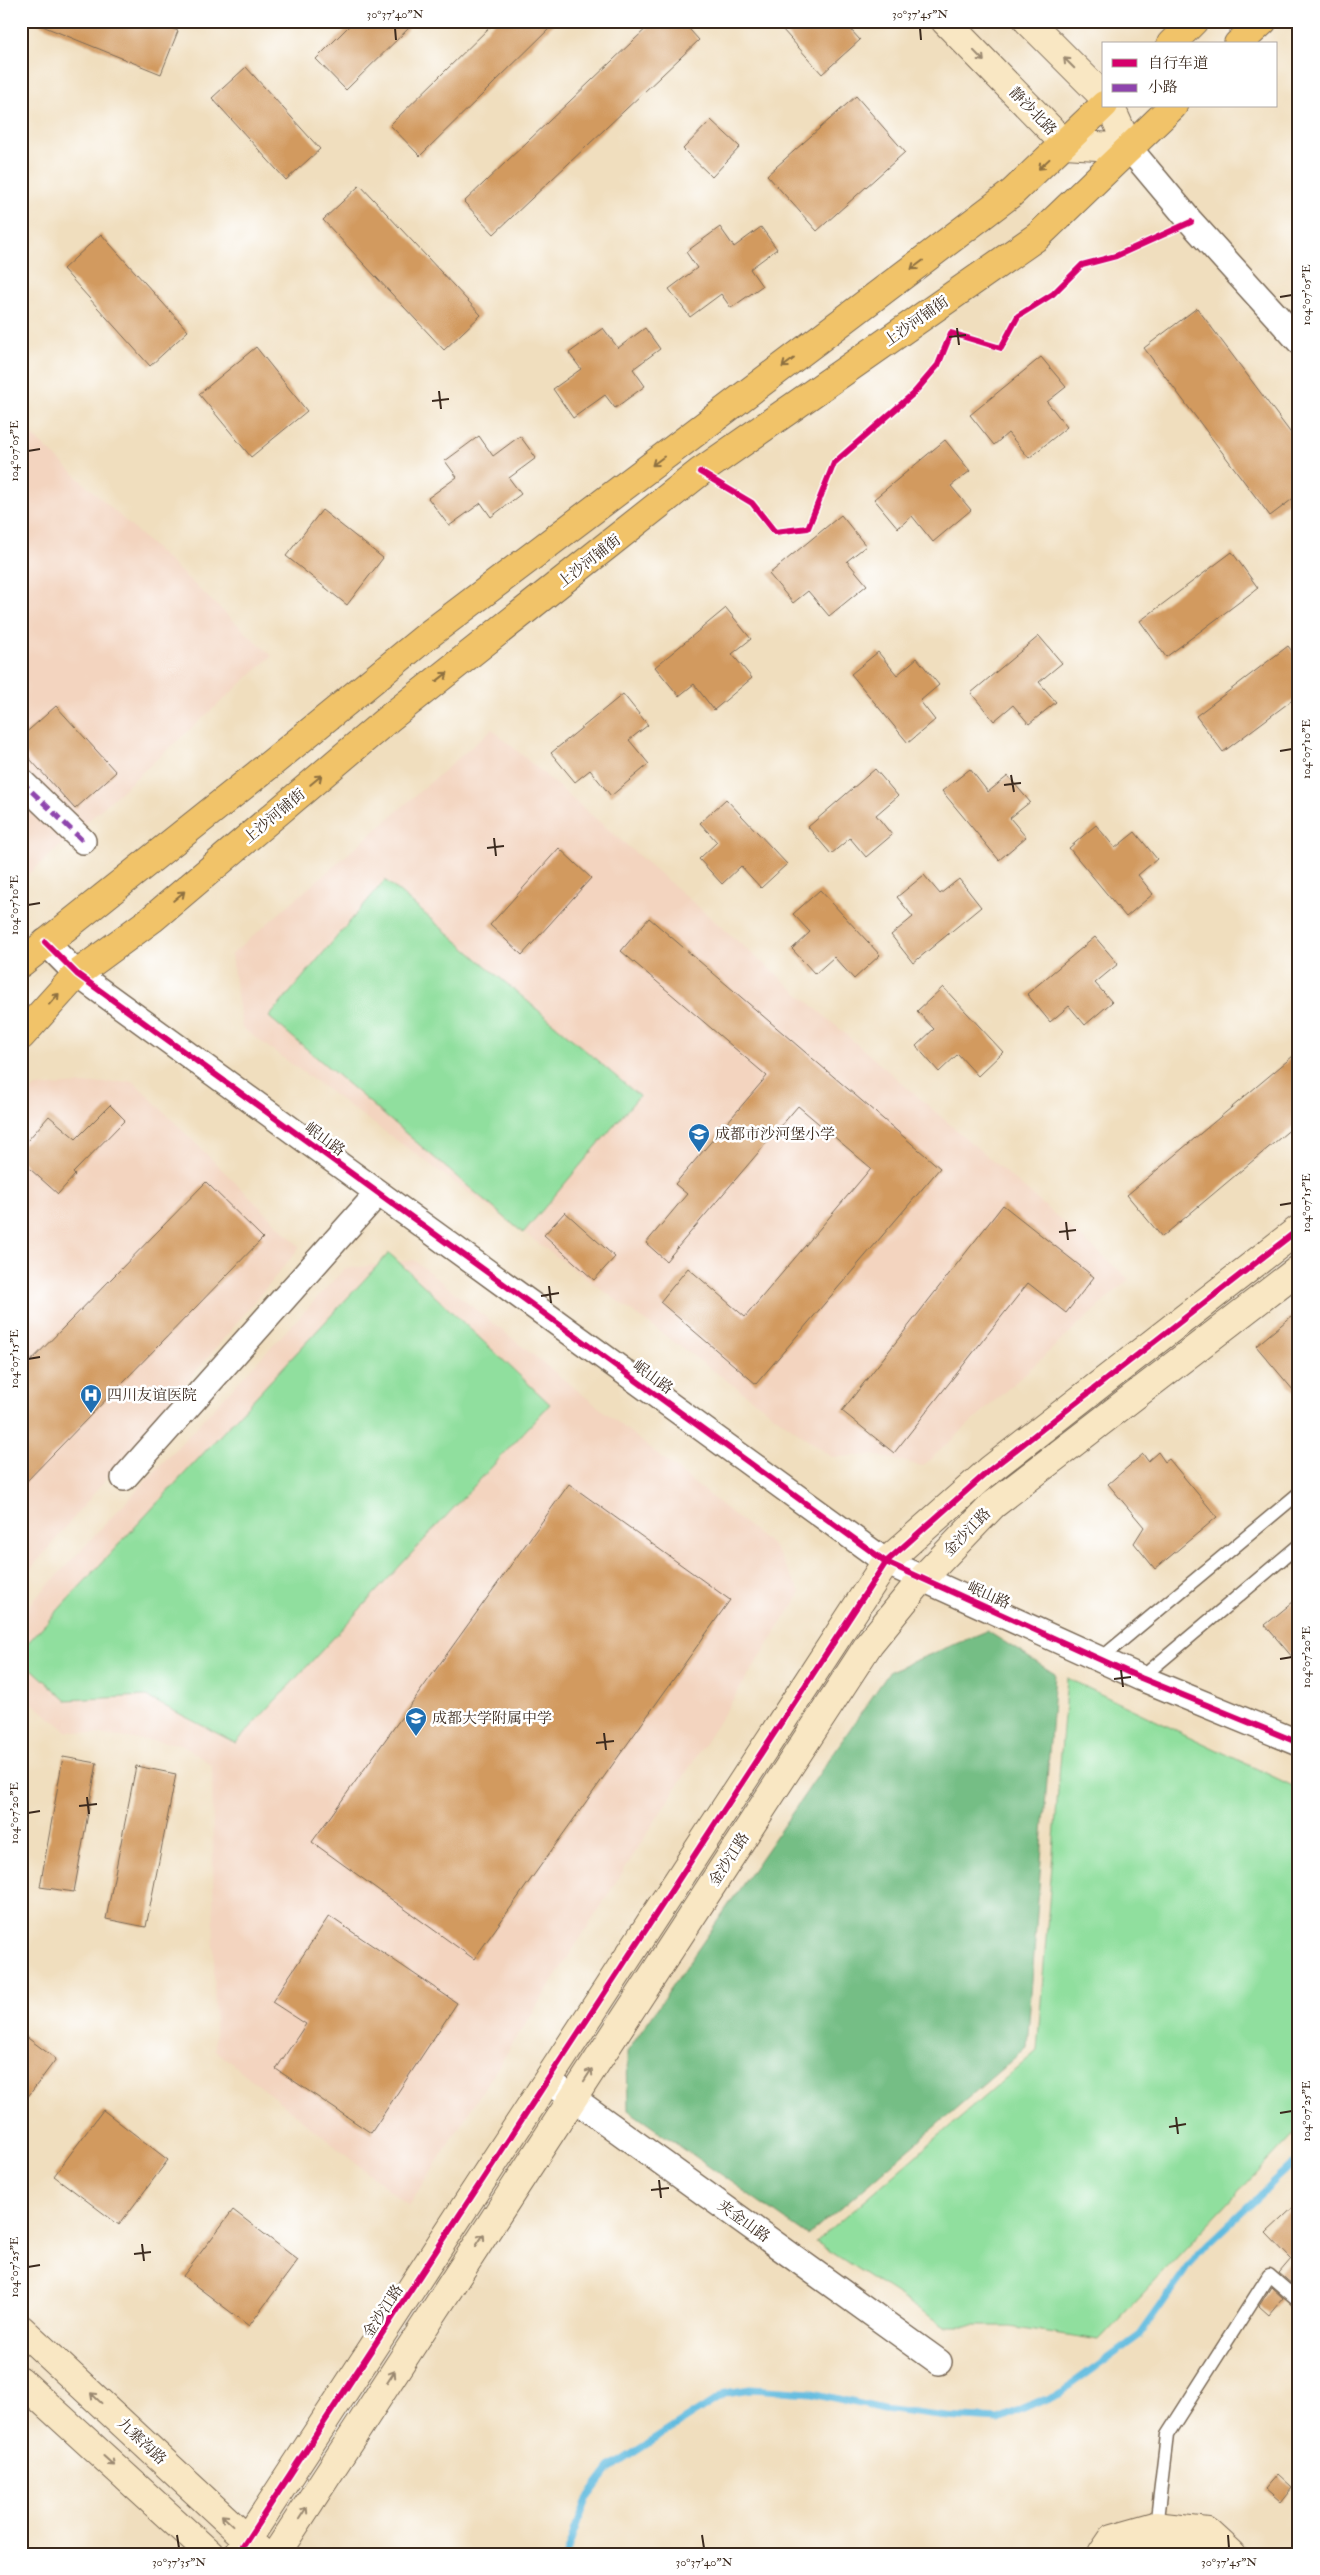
<svg xmlns="http://www.w3.org/2000/svg" width="1320" height="2575" font-family="'IM FELL Double Pica','Noto Serif SC',serif">
	<rect width="100%" height="100%" fill="#fff"/>
	<filter id="ink" filterUnits="userSpaceOnUse"><feTurbulence type="fractalNoise" baseFrequency=".02" numOctaves="2"/><feDisplacementMap in="SourceGraphic" scale="10" xChannelSelector="R" yChannelSelector="G"/><feConvolveMatrix kernelMatrix="1 2 1 2 8 2 1 2 1" color-interpolation-filters="sRGB"/></filter>
	<filter id="wash" filterUnits="userSpaceOnUse"><feTurbulence type="fractalNoise" baseFrequency=".0096" numOctaves="4" result="noise"/><feDisplacementMap in="SourceGraphic" scale="20" xChannelSelector="R" yChannelSelector="G"/><feGaussianBlur stdDeviation="1.12" result="paint"/><feColorMatrix in="noise" values="0 0 0 0 0 0 0 0 0 0 0 0 0 0 0 0 0 1.4 0 .05"/><feComposite in="paint" operator="in"/></filter>
	<g filter="url(#wash)">
		<rect width="100%" height="100%" fill="#f0debe"/>
		<path fill="#f3d4bf" d="M21,425L272,656L21,881Z
			M492,729L1129,1279L923,1466L873,1455L832,1457L242,1028L231,955Z
			M133,1081L300,1247L21,1581V1101L36,1087Z
			M414,1260L774,1547L801,1593L409,2206L215,2050L212,1765L180,1744L67,1731L21,1694V1614L344,1269Z"/>
		<path fill="#90df9e" stroke="#66845e" d="M385,880L639,1096L523,1233L269,1017Z
			M389,1253L550,1404L236,1743L145,1696L66,1700L21,1659V1650Z
			M1067,1678L1299,1789V2128L1099,2340L1010,2326H945L816,2242L1037,2051Z"/>
		<path fill="#74be85" stroke="#587452" d="M987,1631L1055,1674L1027,2047L808,2236L628,2110L627,2052L890,1671Z"/>
		<g fill="none" stroke-linecap="round" stroke-linejoin="round">
			<path stroke="#61bbdf" stroke-width="7" d="M566,2554L585,2501L610,2468L726,2393L750,2389L812,2393L883,2409L946,2417L999,2420L1062,2392L1140,2335L1199,2252L1299,2158"/>
		</g>
		<g id="blocks">
			<path fill="#d29a5f" d="M30,21H154L178,31L161,74Z
				M354,21H416L346,90L316,59Z
				M496,21H557L420,156L390,125Z
				M654,21H682L699,40L494,234L464,202Z
				M775,21H843L860,40L822,74Z
				M246,67L320,149L286,180L212,98Z
				M856,96L905,152L817,231L767,175Z
				M711,120L740,147L712,177L683,149Z
				M360,185L481,315L444,350L323,220Z
				M720,227L734,247L761,227L777,249L750,269L762,286L731,308L721,294L690,317L669,289L697,268L686,252Z
				M101,234L188,331L150,366L63,269Z
				M1197,308L1299,444V494L1270,516L1144,348Z
				M603,328L618,348L645,328L660,349L633,369L645,386L615,408L605,395L573,418L553,389L581,369L569,353Z
				M256,347L307,411L251,457L199,394Z
				M1041,357L1066,387L1047,402L1067,427L1029,458L1008,433L994,445L970,415Z
				M479,436L493,456L520,436L536,458L509,478L521,494L491,517L481,503L449,526L428,498L457,477L445,461Z
				M945,440L970,471L951,486L971,510L933,542L912,516L898,528L874,499Z
				M322,510L383,558L347,605L286,556Z
				M841,515L866,546L847,561L867,585L829,616L808,591L793,603L769,574Z
				M1232,552L1258,588L1166,657L1140,621Z
				M726,608L751,639L732,654L752,678L714,710L694,684L679,696L655,667Z
				M1039,636L1062,663L1039,682L1056,702L1029,724L1013,705L994,721L971,693Z
				M1288,646L1299,660V695L1223,752L1196,716Z
				M878,652L897,675L917,658L939,685L920,701L935,720L908,743L851,674Z
				M623,694L648,725L629,740L649,764L611,796L590,770L575,782L551,753Z
				M56,706L116,772L75,809L21,749V737Z
				M875,769L898,796L876,815L892,835L866,857L850,838L831,854L808,827Z
				M970,769L988,792L1008,776L1030,802L1010,818L1026,837L999,860L942,791Z
				M726,799L787,864L761,888L741,866L722,884L699,859L717,842L700,823Z
				M1096,825L1115,848L1135,832L1157,859L1138,875L1153,894L1126,917L1069,848Z
				M559,848L591,878L522,955L490,925Z
				M924,875L940,894L959,879L981,907L913,963L891,935L913,917L897,897Z
				M820,890L880,955L854,979L834,957L815,974L792,949L810,932L793,914Z
				M649,918L940,1168L756,1384L660,1302L688,1268L745,1317L871,1168L798,1106L666,1261L646,1243L687,1194L675,1184L767,1076L621,951Z
				M1095,937L1118,964L1095,983L1112,1002L1085,1025L1069,1006L1050,1022L1027,994Z
				M943,987L1003,1052L978,1076L958,1054L939,1072L916,1046L934,1029L917,1011Z
				M1299,1051V1122L1162,1237L1127,1195Z
				M110,1105L125,1120L73,1173L75,1175L58,1194L21,1161V1148L49,1116L76,1139Z
				M206,1182L263,1238L21,1487V1371Z
				M1003,1205L1094,1277L1066,1313L1028,1283L894,1453L842,1411Z
				M565,1212L615,1257L594,1280L544,1235Z
				M1299,1310V1397L1256,1346Z
				M1158,1452L1165,1462L1169,1459L1217,1517L1155,1569L1134,1543L1144,1527L1108,1484L1143,1454L1148,1461Z
				M569,1484L730,1600L474,1959L312,1842Z
				M1299,1597V1665L1265,1625Z
				M63,1757L97,1763L74,1892L40,1887Z
				M136,1766L176,1774L146,1927L106,1919Z
				M329,1916L457,2003L371,2133L276,2069L306,2024L272,2002Z
				M21,2033L56,2059L21,2106Z
				M103,2110L168,2160L119,2225L54,2176Z
				M1299,2202V2278L1293,2285L1279,2273L1291,2259L1266,2233Z
				M233,2210L298,2260L249,2326L183,2276Z
				M1271,2287L1283,2298L1269,2315L1259,2306Z
				M1278,2474L1292,2487L1280,2502L1265,2489Z"/>
		</g>
	</g>
	<g filter="url(#ink)">
		<use href="#blocks" fill-opacity="0" stroke="#7a6956" stroke-width="1"/>
		<g fill="none" stroke-linecap="round" stroke-linejoin="round">
			<g stroke="#7a6956" stroke-width="15">
				<path id="lane" d="M1100,1659L1299,1493
					M1141,1678L1299,1545
					M1156,2527L1167,2435L1269,2275L1299,2301"/>
			</g>
			<g stroke="#7a6956" stroke-width="28">
				<path id="street" d="M1129,148L1191,222L1299,341
					M21,781L83,841
					M45,942L77,974L886,1562L1141,1678L1299,1743
					M124,1478L378,1193
					M549,2081L939,2362"/>
			</g>
			<g stroke="#7a6956" stroke-width="30">
				<path id="secondary" d="M945,21L1065,144L1129,148L1110,106
					M1028,21L1104,97
					M21,2329L262,2553
					M21,2381L210,2554
					M238,2554L886,1562L991,1469L1299,1229
					M276,2554L869,1644L922,1579L993,1505L1299,1269
					M1102,2554L1113,2538L1155,2526L1208,2532L1232,2554
					M1129,2554L1191,2543L1203,2554"/>
			</g>
			<g stroke="#7a6956" stroke-width="30">
				<path id="primary" d="M1171,44L1194,21
					M1238,44L1263,21
					M21,963L273,762L428,635L1012,193L1104,105
					M21,1036L77,974L152,919L388,719L700,472L1038,236L1173,106"/>
			</g>
			<use href="#lane" stroke="#fff" stroke-width="12"/>
			<use href="#street" stroke="#fff" stroke-width="25"/>
			<use href="#secondary" stroke="#f9e7c3" stroke-width="28"/>
			<use href="#primary" stroke="#f1c369" stroke-width="28"/>
			<path stroke="#8e44ad" stroke-width="5" stroke-dasharray="10 5" stroke-linecap="butt" d="M21,781L83,841"/>
			<g stroke="#fff" stroke-width="9">
				<path id="cycleway" d="M700,472L752,503L775,532L808,528L834,463L914,393L938,365L951,333L1001,348L1018,316L1053,294L1082,265L1116,256L1191,222
					M45,942L77,974L886,1562L1141,1678L1299,1743
					M238,2554L886,1562L991,1469L1299,1229"/>
			</g>
			<use href="#cycleway" stroke="#d6006c" stroke-width="6"/>
		</g>
		<defs><path id="oneway-shaft" d="M-6 0H5M1.5-3L5.5 0L1.5 3" fill="none" stroke-width="1.6" stroke-linecap="round" stroke-linejoin="round" transform="scale(1.25)"/></defs>
		<g stroke="#9a8870">
			<use href="#oneway-shaft" transform="translate(979 56) rotate(46)"/>
			<use href="#oneway-shaft" transform="translate(1069 63) rotate(-135)"/>
			<use href="#oneway-shaft" transform="translate(588 2075) rotate(-57)"/>
			<use href="#oneway-shaft" transform="translate(480 2240) rotate(-57)"/>
			<use href="#oneway-shaft" transform="translate(391 2377) rotate(-57)"/>
			<use href="#oneway-shaft" transform="translate(96 2398) rotate(-137)"/>
			<use href="#oneway-shaft" transform="translate(109 2461) rotate(42)"/>
			<use href="#oneway-shaft" transform="translate(303 2513) rotate(-57)"/>
			<use href="#oneway-shaft" transform="translate(227 2520) rotate(-137)"/>
		</g>
		<g stroke="#8d6f40">
			<use href="#oneway-shaft" transform="translate(1044 164) rotate(137)"/>
			<use href="#oneway-shaft" transform="translate(917 265) rotate(143)"/>
			<use href="#oneway-shaft" transform="translate(788 363) rotate(143)"/>
			<use href="#oneway-shaft" transform="translate(658 461) rotate(143)"/>
			<use href="#oneway-shaft" transform="translate(442 677) rotate(-38)"/>
			<use href="#oneway-shaft" transform="translate(316 780) rotate(-40)"/>
			<use href="#oneway-shaft" transform="translate(179 896) rotate(-40)"/>
			<use href="#oneway-shaft" transform="translate(54 999) rotate(-48)"/>
		</g>
	</g>
	<path fill="none" stroke="#3b2a1e" stroke-width="2" d="M395,28L396,40M920,28L921,40M1280,297L1292,295M957,328L959,345M949,337L966,335M439,391L441,409M432,401L449,399M28,451L40,449M1280,751L1292,749M1011,775L1014,792M1004,785L1021,783M494,838L496,856M487,848L504,846M28,905L40,903M1280,1205L1292,1203M1066,1222L1068,1240M1059,1232L1076,1230M549,1286L551,1303M541,1296L559,1293M28,1359L40,1357M1280,1659L1292,1657M1121,1670L1123,1687M1114,1679L1131,1677M604,1733L606,1750M596,1743L614,1741M87,1797L89,1814M79,1806L97,1804M28,1813L40,1811M1280,2113L1292,2111M1176,2117L1178,2134M1169,2127L1186,2124M659,2180L661,2198M651,2190L669,2188M142,2244L144,2261M134,2254L151,2252M28,2267L40,2265M177,2535L179,2548M702,2535L704,2548M1228,2535L1229,2548"/>
	<defs>
		<g id="school-pin" transform="scale(1.125)"><path d="M0 17L-7.5 6A9.5 9.5 0 1 1 7.5 6Z" fill="#1f6fb2" stroke="#fff"/><path d="M0-5L7-2L0 1L-7-2ZM-4 1L0 2.5L4 1V4Q0 6-4 4Z" fill="#fff"/></g>
		<g id="hospital-pin" transform="scale(1.125)"><path d="M0 17L-7.5 6A9.5 9.5 0 1 1 7.5 6Z" fill="#1f6fb2" stroke="#fff"/><path d="M-5-5h3v3.5h4V-5h3V5h-3V1.5h-4V5h-3Z" fill="#fff"/></g>
	</defs>
	<g fill-rule="evenodd">
		<use href="#school-pin" x="699" y="1134"/>
		<use href="#hospital-pin" x="91" y="1395"/>
		<use href="#school-pin" x="416" y="1718"/>
	</g>
	<g text-anchor="middle" stroke-width="5" stroke-linejoin="round" paint-order="stroke">
		<g font-size="15" fill="#3b2a1e" stroke="#fff">
			<text transform="translate(1033 111) rotate(46)" y="5">静沙北路</text>
			<text transform="translate(916 321) rotate(-35)" y="5">上沙河铺街</text>
			<text transform="translate(589 561) rotate(-38)" y="5">上沙河铺街</text>
			<text transform="translate(274 816) rotate(-40)" y="5">上沙河铺街</text>
			<text transform="translate(325 1139) rotate(36)" y="5">岷山路</text>
			<text transform="translate(653 1377) rotate(36)" y="5">岷山路</text>
			<text transform="translate(967 1532) rotate(-46)" y="5">金沙江路</text>
			<text transform="translate(989 1595) rotate(24)" y="5">岷山路</text>
			<text transform="translate(729 1859) rotate(-57)" y="5">金沙江路</text>
			<text transform="translate(744 2221) rotate(36)" y="5">夹金山路</text>
			<text transform="translate(383 2311) rotate(-57)" y="5">金沙江路</text>
			<text transform="translate(142 2441) rotate(43)" y="5">九寨沟路</text>
		</g>
		<g font-size="15" fill="#3b2a1e" stroke="#fff" text-anchor="start">
			<text x="715" y="1139">成都市沙河堡小学</text>
			<text x="107" y="1400">四川友谊医院</text>
			<text x="432" y="1723">成都大学附属中学</text>
		</g>
	</g>
	<rect width="1320" height="2575" fill="none" stroke="#fff" stroke-width="55"/>
	<rect x="1102" y="42" width="175" height="65" fill="#ffffff" stroke="#b1aaa5"/>
	<rect x="1112" y="59" width="25" height="8" fill="#d6006c" stroke="#b1aaa5"/>
	<text x="1148" y="68" font-size="15" fill="#3b2a1e">自行车道</text>
	<rect x="1112" y="84" width="25" height="8" fill="#8e44ad" stroke="#b1aaa5"/>
	<text x="1148" y="92" font-size="15" fill="#3b2a1e">小路</text>
	<rect x="28" y="28" width="1264" height="2520" fill="none" stroke="#3b2a1e" stroke-width="2"/>
	<g font-size="12" text-anchor="middle" fill="#3b2a1e">
		<text x="395" y="18">30°37'40"N</text>
		<text x="920" y="18">30°37'45"N</text>
		<text transform="translate(1306 295) rotate(-90)" y="4">104°07'05"E</text>
		<text transform="translate(14 451) rotate(-90)" y="4">104°07'05"E</text>
		<text transform="translate(1306 749) rotate(-90)" y="4">104°07'10"E</text>
		<text transform="translate(14 905) rotate(-90)" y="4">104°07'10"E</text>
		<text transform="translate(1306 1203) rotate(-90)" y="4">104°07'15"E</text>
		<text transform="translate(14 1359) rotate(-90)" y="4">104°07'15"E</text>
		<text transform="translate(1306 1657) rotate(-90)" y="4">104°07'20"E</text>
		<text transform="translate(14 1813) rotate(-90)" y="4">104°07'20"E</text>
		<text transform="translate(1306 2111) rotate(-90)" y="4">104°07'25"E</text>
		<text transform="translate(14 2267) rotate(-90)" y="4">104°07'25"E</text>
		<text x="179" y="2566">30°37'35"N</text>
		<text x="704" y="2566">30°37'40"N</text>
		<text x="1229" y="2566">30°37'45"N</text>
	</g>
</svg>
